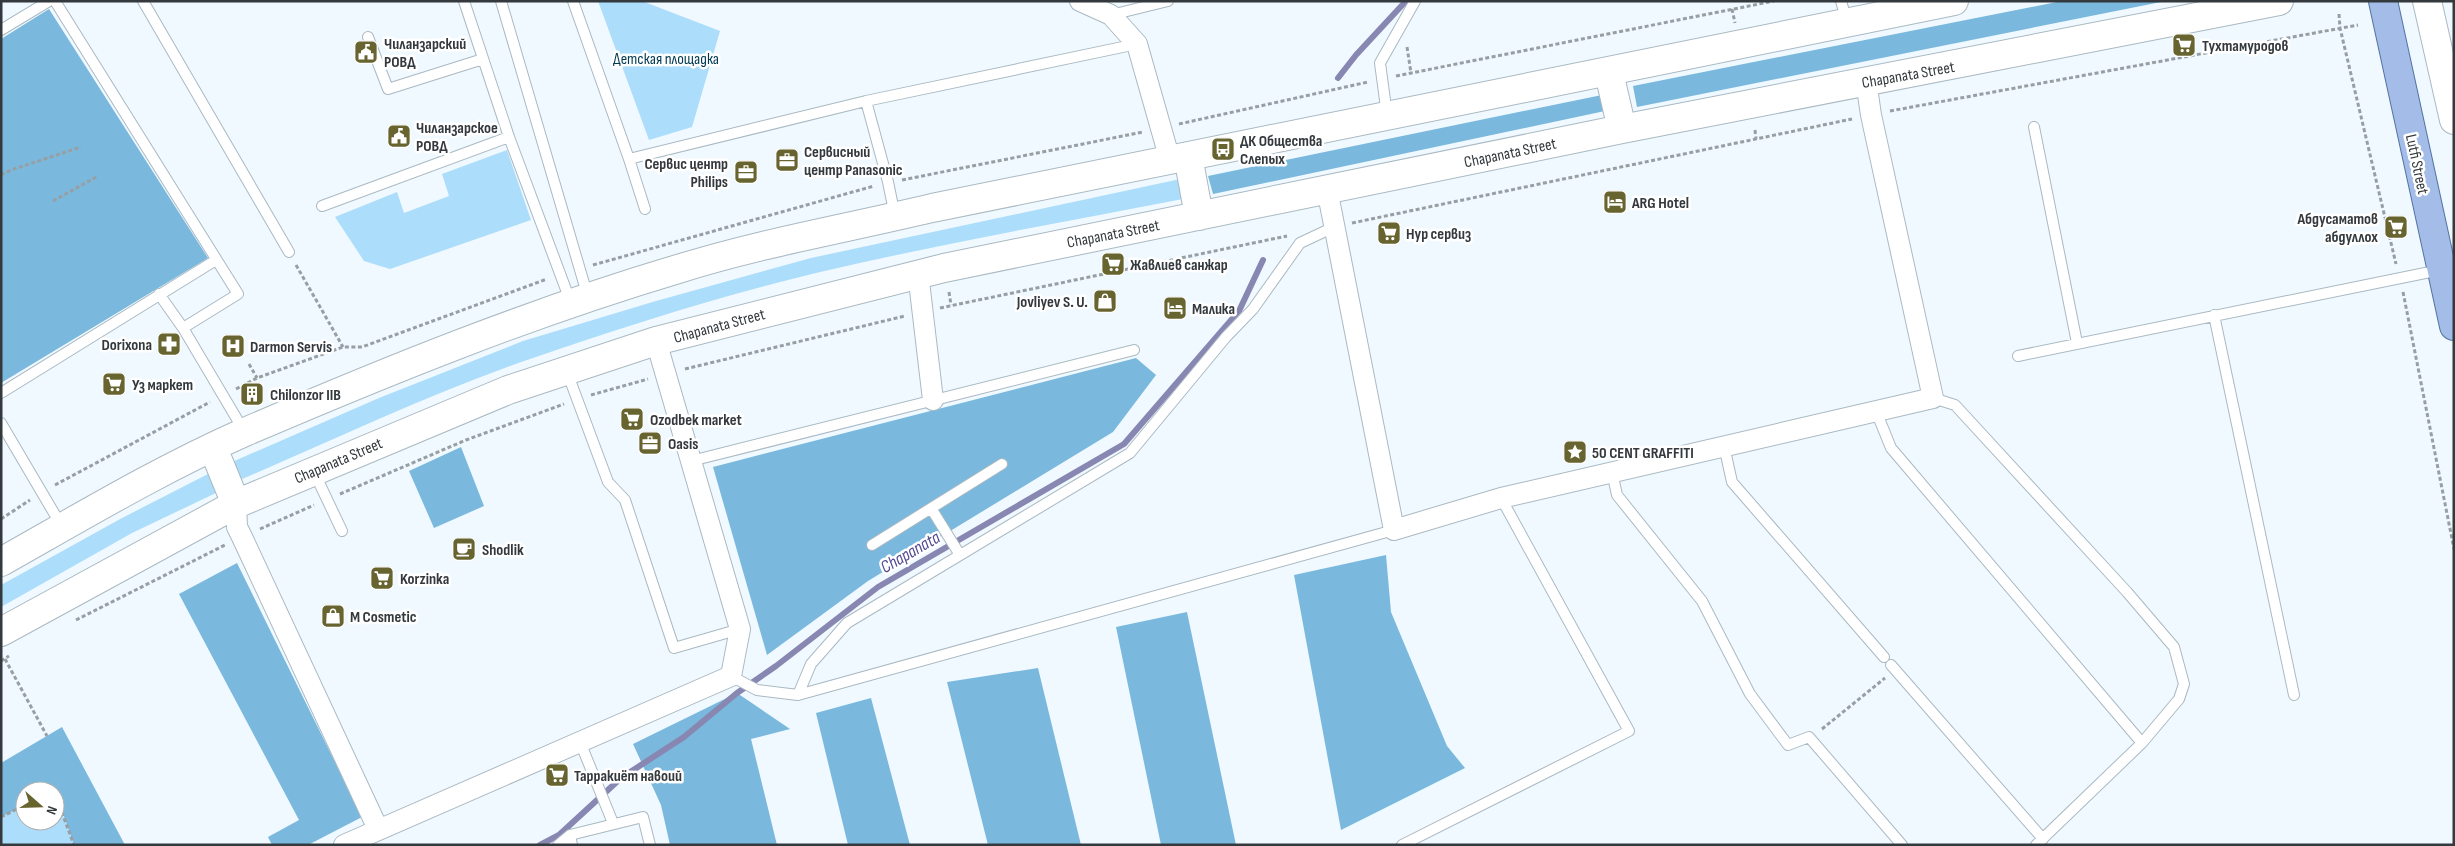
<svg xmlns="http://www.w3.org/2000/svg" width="2455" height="846" font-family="'Sofia Sans Condensed',sans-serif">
	<rect width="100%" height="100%" fill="#f0f9ff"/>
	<path fill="#acddfa" d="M598,1H642L720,31L692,127L649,140Z
		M507,150L531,220L390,269L364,261L335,217L397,192L404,213L449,196L442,174Z
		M1185,178L1188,198C1064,222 939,244 816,273C720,296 623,327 530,359C431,393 336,439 240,480L232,462L379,398L523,341L656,301L811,258Z
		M208,474L218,492L132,533L1,607V585L122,518Z
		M55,794L74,845H1V817L25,805V821H55Z"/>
	<path fill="#7ab9dd" d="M2062,1H2166L1637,107L1633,86Z
		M49,9L208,258L1,383V39Z
		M1602,95L1605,111L1213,194L1208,176Z
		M1136,358L1156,375L1113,432L868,581L767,655L713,467Z
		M461,447L484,506L434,528L409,471Z
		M1386,555L1391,612L1447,746L1465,768L1341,830L1294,575Z
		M237,563L362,817L308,845H272L268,837L299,820L179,594Z
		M1187,612L1236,845H1161L1116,627Z
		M1038,668L1081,845H988L947,682Z
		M737,693L790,729L751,739L777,845H670L661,805L633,744Z
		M871,698L910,845H848L816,713Z
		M62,727L125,845H74L55,791H25V805L1,817V763Z"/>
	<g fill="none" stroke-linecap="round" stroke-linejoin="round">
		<path stroke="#8887b2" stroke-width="6" d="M1338,78L1356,55L1406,1
			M540,845L559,835L621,778L684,737L737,693L776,666L878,587L1124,444L1239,311L1263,260"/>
		<g stroke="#aab9c2" stroke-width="12">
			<path id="lane" d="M55,1L238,294L183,328
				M143,1L289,252
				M464,1L509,137
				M501,1L588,297
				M573,1L629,159
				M1841,1L1847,22
				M1111,15L1168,1
				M1,30L49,1
				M368,37L388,89L483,59
				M866,101L1137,44
				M1387,115L1380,63L1415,1
				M2034,127L2077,343
				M322,206L509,137L571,303
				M645,209L629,159L866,101L888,182L895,216
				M159,294L183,328L244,431
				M2214,315L2294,695
				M2018,356L2440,270
				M567,372L608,482L625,500L674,648L740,629
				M1,393L216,260
				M1933,398L1955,405L2127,592L2174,647L2184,684L2179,699L2142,743L2036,845
				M1876,411L1891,448L2142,743
				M1,423L61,525
				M1724,446L1732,482L1884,657
				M691,461L1134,350
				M314,472L342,531
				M1612,472L1617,495L1702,601L1750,694L1788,745L1809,737L1902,845
				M931,508L960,555
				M872,545L1002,464
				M1891,665L2043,839
				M731,676L757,690L798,695L1394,530
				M798,695L811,664L847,623L1130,453L1226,337L1253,309L1300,243L1334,227
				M580,742L613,823
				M558,845L570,835
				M572,845L570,835L643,817L650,845
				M1402,845L1629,731L1501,498"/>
		</g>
		<g stroke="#aab9c2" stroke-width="22">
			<path id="street" d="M1080,1L1111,15L1137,44L1170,160
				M1327,189L1394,530L1501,498L1933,398L1871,115L1866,81
				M918,273L933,400
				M236,504L237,527L242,537L378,829
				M344,845L731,676L740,629L656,341"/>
		</g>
		<g stroke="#aab9c2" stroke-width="30">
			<path id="secondary" d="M2427,1L2454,120
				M1609,73L1622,129
				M1188,156L1199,216
				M213,448L236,504
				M1,562C81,517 161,469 245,432C387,371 530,313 678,269C761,243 848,228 932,208L1954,1
				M1,632L236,504L508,390L656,341L944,268L1622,129L2279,1"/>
		</g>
		<g stroke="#5472a2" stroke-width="30">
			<path id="primary" d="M2383,1L2454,326"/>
		</g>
		<path stroke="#979fa3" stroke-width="3" stroke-dasharray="4 2.5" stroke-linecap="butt" d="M1732,9L1735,23
			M2339,14L2340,28L2396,264
			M1407,47L1411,73
			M1396,76L1774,1
			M1890,111L2358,25
			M1179,124L1368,82
			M1755,130L1756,139
			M1,175L11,170L81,147
			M902,180L1143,132
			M53,201L98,176
			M1352,223L1852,119
			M296,265L343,347
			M593,265L874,186
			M949,292L951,305
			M2403,292L2454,549
			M940,308L1287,236
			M249,364L257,378
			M685,369L905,316
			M236,389L257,378L343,347H362L547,279
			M591,395L648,379
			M55,485L210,402
			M340,494L466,440L564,404
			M1,519L30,500
			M260,529L314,505
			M76,620L225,545
			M5,659L47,736
			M1,661L9,656
			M1822,729L1885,678
			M55,794L74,845
			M1,817L25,805"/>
		<use href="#lane" stroke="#fff" stroke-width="10"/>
		<use href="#street" stroke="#fff" stroke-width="20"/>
		<use href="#secondary" stroke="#fff" stroke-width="28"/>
		<use href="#primary" stroke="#a3bce8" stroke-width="28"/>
	</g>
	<defs>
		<g id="supermarket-square" transform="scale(1.25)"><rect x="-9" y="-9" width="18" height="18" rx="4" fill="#676430" stroke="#fff"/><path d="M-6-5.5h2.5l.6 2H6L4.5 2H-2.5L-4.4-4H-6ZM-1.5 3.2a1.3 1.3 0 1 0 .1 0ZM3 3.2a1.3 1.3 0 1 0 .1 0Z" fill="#fff"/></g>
		<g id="civic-square" transform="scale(1.25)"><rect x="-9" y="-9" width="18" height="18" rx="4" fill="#676430" stroke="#fff"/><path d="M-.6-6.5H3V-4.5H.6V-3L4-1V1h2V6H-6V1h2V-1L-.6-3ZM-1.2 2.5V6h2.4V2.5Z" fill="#fff"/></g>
		<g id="bus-square" transform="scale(1.25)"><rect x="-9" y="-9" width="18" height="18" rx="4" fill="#676430" stroke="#fff"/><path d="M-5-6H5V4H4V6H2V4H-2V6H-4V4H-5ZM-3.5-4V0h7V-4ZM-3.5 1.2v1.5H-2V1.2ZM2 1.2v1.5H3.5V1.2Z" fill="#fff"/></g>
		<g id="office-square" transform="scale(1.25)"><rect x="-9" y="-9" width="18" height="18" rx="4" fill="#676430" stroke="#fff"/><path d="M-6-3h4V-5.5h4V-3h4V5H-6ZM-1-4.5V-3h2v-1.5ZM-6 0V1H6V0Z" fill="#fff"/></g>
		<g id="hotel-square" transform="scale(1.25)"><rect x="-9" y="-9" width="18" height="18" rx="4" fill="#676430" stroke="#fff"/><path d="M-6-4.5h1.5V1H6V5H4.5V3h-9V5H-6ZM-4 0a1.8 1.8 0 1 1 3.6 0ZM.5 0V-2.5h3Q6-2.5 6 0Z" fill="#fff"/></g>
		<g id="shop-square" transform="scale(1.25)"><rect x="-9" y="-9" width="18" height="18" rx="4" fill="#676430" stroke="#fff"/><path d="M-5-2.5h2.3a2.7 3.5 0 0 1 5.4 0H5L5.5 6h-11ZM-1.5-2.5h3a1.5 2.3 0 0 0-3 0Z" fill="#fff"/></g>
		<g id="pharmacy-square" transform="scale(1.25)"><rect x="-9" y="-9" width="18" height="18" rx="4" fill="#676430" stroke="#fff"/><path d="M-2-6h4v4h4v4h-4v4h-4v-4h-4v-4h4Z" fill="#fff"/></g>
		<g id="hospital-square" transform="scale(1.25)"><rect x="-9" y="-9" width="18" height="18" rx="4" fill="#676430" stroke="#fff"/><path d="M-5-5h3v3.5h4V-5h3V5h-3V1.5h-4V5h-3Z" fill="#fff"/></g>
		<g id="building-square" transform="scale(1.25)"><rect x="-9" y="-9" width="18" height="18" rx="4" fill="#676430" stroke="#fff"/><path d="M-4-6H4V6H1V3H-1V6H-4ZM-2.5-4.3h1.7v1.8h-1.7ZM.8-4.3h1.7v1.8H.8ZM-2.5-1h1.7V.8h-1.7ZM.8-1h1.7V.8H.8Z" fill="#fff"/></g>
		<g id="sight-square" transform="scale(1.25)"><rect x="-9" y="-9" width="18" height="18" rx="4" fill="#676430" stroke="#fff"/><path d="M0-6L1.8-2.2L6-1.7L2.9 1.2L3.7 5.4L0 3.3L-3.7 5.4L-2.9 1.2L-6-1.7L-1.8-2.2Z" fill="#fff"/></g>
		<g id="cafe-square" transform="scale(1.25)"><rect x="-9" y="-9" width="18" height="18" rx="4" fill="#676430" stroke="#fff"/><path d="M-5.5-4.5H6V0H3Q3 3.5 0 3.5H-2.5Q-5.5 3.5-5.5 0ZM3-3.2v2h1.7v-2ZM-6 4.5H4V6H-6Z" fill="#fff"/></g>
	</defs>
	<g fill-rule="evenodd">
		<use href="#supermarket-square" x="2184" y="45"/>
		<use href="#civic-square" x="366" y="52"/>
		<use href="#civic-square" x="399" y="136"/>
		<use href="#bus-square" x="1223" y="149"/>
		<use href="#office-square" x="787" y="160"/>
		<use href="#office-square" x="746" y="172"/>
		<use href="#hotel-square" x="1615" y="202"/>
		<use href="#supermarket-square" x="2396" y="227"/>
		<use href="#supermarket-square" x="1389" y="233"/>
		<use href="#supermarket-square" x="1113" y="264"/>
		<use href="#shop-square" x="1105" y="301"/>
		<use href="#hotel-square" x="1175" y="308"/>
		<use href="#pharmacy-square" x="169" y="344"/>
		<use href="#hospital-square" x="233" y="346"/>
		<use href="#supermarket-square" x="114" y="384"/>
		<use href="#building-square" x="252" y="394"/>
		<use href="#supermarket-square" x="632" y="419"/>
		<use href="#office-square" x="650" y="443"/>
		<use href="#sight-square" x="1575" y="452"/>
		<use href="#cafe-square" x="464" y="549"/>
		<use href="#supermarket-square" x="382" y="578"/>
		<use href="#shop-square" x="333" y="616"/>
		<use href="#supermarket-square" x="557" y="775"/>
	</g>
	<g text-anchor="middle" stroke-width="5" stroke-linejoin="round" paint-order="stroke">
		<g font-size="16" font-weight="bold" fill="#33393c" stroke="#fff" text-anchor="start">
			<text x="384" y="49">Чиланзарский<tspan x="384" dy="18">РОВД</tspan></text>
			<text x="2202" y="51">Тухтамуродов</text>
			<text x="416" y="133">Чиланзарское<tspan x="416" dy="18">РОВД</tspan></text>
			<text x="1240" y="146">ДК Общества<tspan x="1240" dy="18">Слепых</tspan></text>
			<text x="804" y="157">Сервисный<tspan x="804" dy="18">центр Panasonic</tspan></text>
			<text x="728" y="169" text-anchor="end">Сервис центр<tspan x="728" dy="18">Philips</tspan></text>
			<text x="1632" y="208">ARG Hotel</text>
			<text x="2378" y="224" text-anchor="end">Абдусаматов<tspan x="2378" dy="18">абдуллох</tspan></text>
			<text x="1406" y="239">Нур сервиз</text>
			<text x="1130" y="270">Жавлиев санжар</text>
			<text x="1088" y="307" text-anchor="end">Jovliyev S. U.</text>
			<text x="1192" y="314">Малика</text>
			<text x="152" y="350" text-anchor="end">Dorixona</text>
			<text x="250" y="352">Darmon Servis</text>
			<text x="132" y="390">Уз маркет</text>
			<text x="270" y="400">Chilonzor IIB</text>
			<text x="650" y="425">Ozodbek market</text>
			<text x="668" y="449">Oasis</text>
			<text x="1592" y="458">50 CENT GRAFFITI</text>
			<text x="482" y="555">Shodlik</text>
			<text x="400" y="584">Korzinka</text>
			<text x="350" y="622">M Cosmetic</text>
			<text x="574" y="781">Тарракиёт навоий</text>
		</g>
		<g font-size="16" fill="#013a52" stroke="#fff">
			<text x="666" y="64">Детская площадка</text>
		</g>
		<g font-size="16" fill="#33393c" stroke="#fff">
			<text transform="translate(1908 74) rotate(-10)" y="6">Chapanata Street</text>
			<text transform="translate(1510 152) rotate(-12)" y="6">Chapanata Street</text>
			<text transform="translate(2418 164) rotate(78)" y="6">Lutfi Street</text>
			<text transform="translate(1113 233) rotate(-11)" y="6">Chapanata Street</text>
			<text transform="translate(719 325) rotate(-15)" y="6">Chapanata Street</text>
			<text transform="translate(338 460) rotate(-23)" y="6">Chapanata Street</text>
		</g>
		<g font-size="18" font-style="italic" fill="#524a92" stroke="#fff">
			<text transform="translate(910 552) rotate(-30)" y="6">Chapanata</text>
		</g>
	</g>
	<rect width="2455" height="846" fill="none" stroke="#33393c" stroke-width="5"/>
	<g transform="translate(40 806) rotate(110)"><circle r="24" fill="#ffffff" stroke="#adb0b1"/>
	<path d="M0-4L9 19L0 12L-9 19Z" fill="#676430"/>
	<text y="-8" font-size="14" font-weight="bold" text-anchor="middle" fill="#33393c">N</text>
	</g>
</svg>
